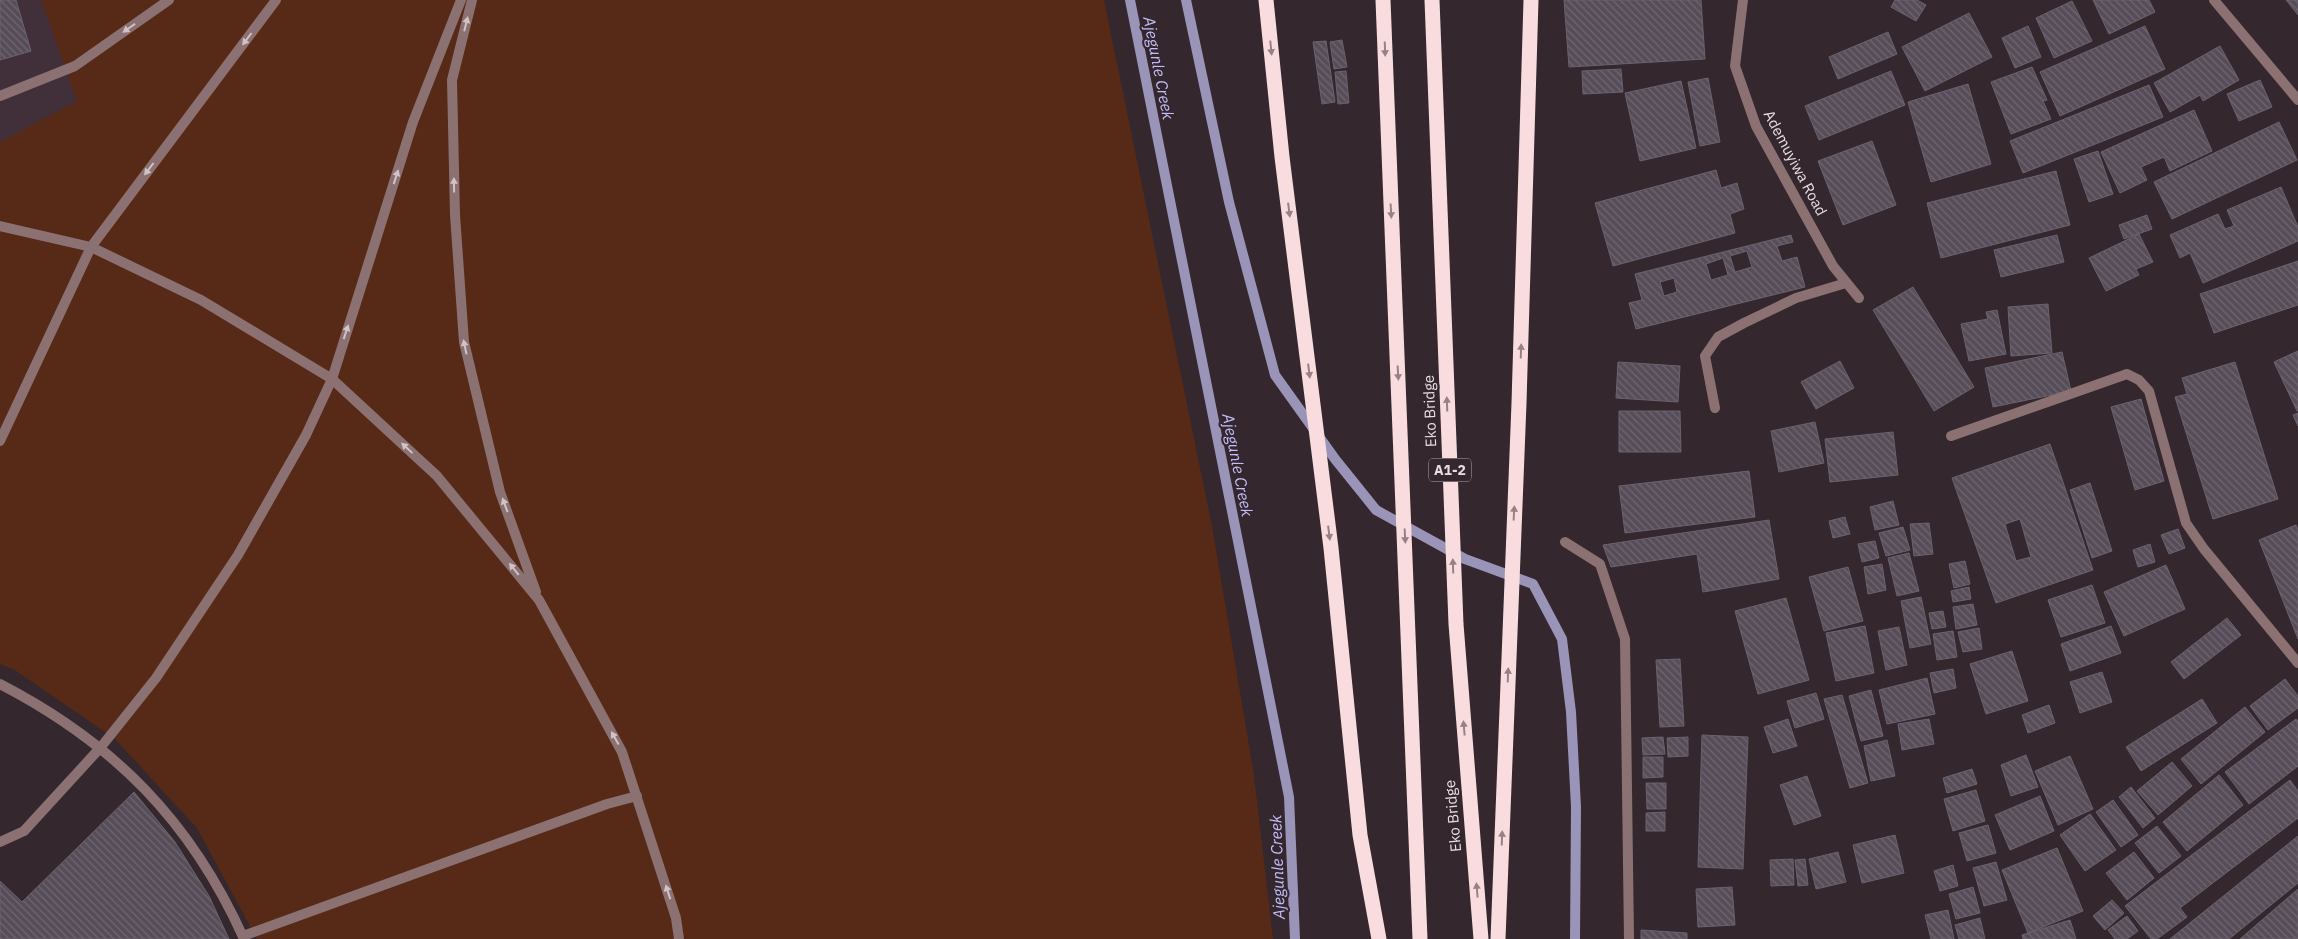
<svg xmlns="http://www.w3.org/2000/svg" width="2298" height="939" font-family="'IBM Plex Sans',sans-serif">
	<defs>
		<pattern id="building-back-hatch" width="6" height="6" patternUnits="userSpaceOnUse" patternTransform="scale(1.25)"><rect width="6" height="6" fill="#564d59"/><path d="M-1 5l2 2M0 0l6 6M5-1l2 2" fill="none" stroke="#6e6671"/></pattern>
	</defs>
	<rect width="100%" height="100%" fill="#34272e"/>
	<path fill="#412f39" d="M0,0H66L99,121L0,174Z"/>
	<path fill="#562a16" d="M41,0H1104L1212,526L1254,775L1273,939H257L197,828L115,739L15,670L0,664V142L77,101Z"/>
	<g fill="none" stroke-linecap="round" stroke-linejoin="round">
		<path stroke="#9994b8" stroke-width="10" d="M1130,0L1289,797L1295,939
			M1186,0L1229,202L1275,375L1335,459L1376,510L1465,559L1533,584L1562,639L1571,712L1576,807L1575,939"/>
	</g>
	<path fill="url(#building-back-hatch)" stroke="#6b626f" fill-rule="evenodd" d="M0,0H16L31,51L0,60Z
		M1564,0H1701L1705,59L1569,67Z
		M1895,0H1917L1926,5L1916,21L1891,7Z
		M2093,0H2149L2155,12L2109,34Z
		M2286,0H2298V15Z
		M2072,1L2092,41L2054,58L2036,18Z
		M1969,13L1992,57L1925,91L1902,47Z
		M2028,26L2041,57L2015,68L2002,38Z
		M2145,26L2165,69L2060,116L2040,72Z
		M1888,32L1897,54L1838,79L1829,57Z
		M1342,40L1347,67L1334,69L1330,42Z
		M1326,41L1335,102L1322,104L1313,42Z
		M2220,46L2239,80L2203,101L2200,95L2170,112L2154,83Z
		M2032,67L2047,100L2043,101L2051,119L2011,134L1991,82Z
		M1621,69L1623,92L1583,94L1582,71Z
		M1346,71L1349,103L1338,104L1335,72Z
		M1891,71L1905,105L1819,140L1805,106Z
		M1708,78L1720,142L1700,146L1688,82Z
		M2260,80L2272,107L2239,121L2227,94Z
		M1681,81L1696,148L1640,161L1625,93Z
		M1968,84L1991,164L1931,182L1908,102Z
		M2149,85L2163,117L2023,173L2010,141Z
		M2194,110L2212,151L2170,171L2164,157L2141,167L2147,180L2120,193L2101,152Z
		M2279,122L2297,160L2172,219L2154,182Z
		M1872,141L1896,205L1843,225L1818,161Z
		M2098,151L2113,194L2089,202L2074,159Z
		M1716,170L1721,188L1737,183L1744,209L1730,214L1735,233L1613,266L1595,203Z
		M2056,171L2070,225L1941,258L1927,203Z
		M2281,187L2298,227V241L2203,283L2190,253L2180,258L2170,235L2218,214L2225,229L2234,226L2227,210Z
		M2147,215L2152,229L2124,239L2119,225Z
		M2139,234L2153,262L2136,269L2139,275L2106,291L2089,258Z
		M1791,235L1793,242L1777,246L1782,261L1797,257L1805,287L1636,329L1629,303L1642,300L1635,274ZM1747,251L1752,267L1735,272L1730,256ZM1723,258L1728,275L1711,280L1706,264ZM1674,278L1677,292L1664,296L1660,282Z
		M2057,235L2064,262L2001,277L1994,250Z
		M2298,261V305L2214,333L2200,294Z
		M1913,287L1974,387L1934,411L1873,310Z
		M2048,304L2052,353L2011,356L2008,307Z
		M1997,310L2006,354L1969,361L1961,324L1988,319L1986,312Z
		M2298,351V411H2297L2274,362Z
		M2062,352L2071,391L1993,407L1985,368Z
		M1840,361L1854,388L1816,409L1801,382Z
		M1618,362L1680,366L1678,402L1616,398Z
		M2235,362L2278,499L2213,519L2175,397L2187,394L2182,378Z
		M2141,399L2164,481L2135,490L2111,407Z
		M1619,411H1680L1681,452H1619Z
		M2298,413V426L2293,415Z
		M1815,422L1824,463L1779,472L1771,431Z
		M1893,432L1898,475L1830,482L1825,439Z
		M2050,444L2093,570L1996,603L1952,478ZM2020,519L2031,557L2016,561L2005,524Z
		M1749,471L1755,517L1625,533L1619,486Z
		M2090,483L2112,551L2092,558L2070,490Z
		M1893,501L1899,525L1875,530L1870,507Z
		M1845,517L1850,534L1833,538L1829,521Z
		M1769,520L1779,579L1703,592L1697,554L1611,567L1603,545Z
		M1929,523L1933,554L1914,556L1910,524Z
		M2296,525L2298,530V639L2259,540Z
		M1903,527L1910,550L1886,556L1879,533Z
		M2178,529L2185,548L2169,554L2161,535Z
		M1875,541L1879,558L1862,562L1858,544Z
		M2150,544L2155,562L2138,567L2133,550Z
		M1909,553L1919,591L1897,596L1888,558Z
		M1965,561L1970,584L1954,588L1949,564Z
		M1882,564L1886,590L1868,594L1864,567Z
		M2166,565L2185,609L2124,636L2104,592Z
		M1848,567L1863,621L1824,631L1809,577Z
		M2092,585L2105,623L2061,637L2048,600Z
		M1969,587L1971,599L1953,602L1951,591Z
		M1921,597L1931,644L1910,648L1901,601Z
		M1786,598L1809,680L1758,694L1735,611Z
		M1973,604L1977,625L1956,629L1953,607Z
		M1943,611L1946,627L1932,629L1929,613Z
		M2227,618L2241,635L2184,679L2171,662Z
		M1865,626L1874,673L1836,681L1826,633Z
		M2111,626L2121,653L2070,671L2061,644Z
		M1899,627L1907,665L1886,670L1878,631Z
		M1979,628L1982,649L1963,652L1958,632Z
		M1953,631L1957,657L1937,660L1933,634Z
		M2012,651L2028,701L1986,714L1970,664Z
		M1680,659L1684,726L1660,727L1656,660Z
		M1953,669L1956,688L1934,693L1930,673Z
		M2102,672L2112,702L2080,713L2070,682Z
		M1927,678L1935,714L1887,724L1879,690Z
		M2285,679L2298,696V708L2268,730L2250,706Z
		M1871,690L1883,736L1861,741L1849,696Z
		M1816,693L1824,719L1795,728L1787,701Z
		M1842,695L1868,783L1850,788L1824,699Z
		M2202,699L2217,723L2141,771L2126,747Z
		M2049,705L2055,723L2028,733L2022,715Z
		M2245,707L2265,732L2201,784L2181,759Z
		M1788,719L1797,746L1773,753L1764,727Z
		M1929,719L1934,744L1902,750L1898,724Z
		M2296,719L2298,721V766L2249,804L2225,772Z
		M1702,735L1748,737L1743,869L1698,867Z
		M1663,737L1665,754L1643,755L1642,738Z
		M1688,737V756L1668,757L1667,738Z
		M1887,740L1895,776L1871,781L1864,746Z
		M2026,755L2038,787L2011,796L2001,765Z
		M2070,756L2093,809L2058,825L2035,771Z
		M1643,757H1663V777L1643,778Z
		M2172,762L2192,786L2158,815L2137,791Z
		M1972,769L1977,784L1947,793L1943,778Z
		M2219,775L2243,805L2187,851L2163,822Z
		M1807,776L1821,816L1794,825L1780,785Z
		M2290,780L2298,791V818L2180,908L2187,917L2157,939H2151L2125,906Z
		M1646,783H1666V809H1647Z
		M2131,787L2155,818L2143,828L2119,797Z
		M1976,790L1985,821L1953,831L1944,799Z
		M134,792L175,842L209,896L229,939H0V881L22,902Z
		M2040,796L2054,831L2010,850L1995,815Z
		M2113,800L2138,835L2121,847L2096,812Z
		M1665,812V831H1646V813Z
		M2090,814L2116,850L2085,871L2060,835Z
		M1988,825L1996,853L1967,861L1959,833Z
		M2157,826L2181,856L2159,873L2135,843Z
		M1895,835L1904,873L1862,883L1853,845Z
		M2298,836V883L2229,939H2170Z
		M2057,848L2083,911L2028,933L2002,870Z
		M1838,852L1846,882L1816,889L1809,859Z
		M2134,852L2154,878L2127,900L2106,873Z
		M1793,859L1794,885L1771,886L1770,860Z
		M1805,859L1808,885L1798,886L1795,860Z
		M1996,862L2007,900L1984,906L1973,868Z
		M1953,865L1958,886L1940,891L1934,871Z
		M1732,887L1735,925L1698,927L1696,889Z
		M1973,887L1980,913L1956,919L1949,894Z
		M2298,889V939H2240Z
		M2112,900L2124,913L2105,930L2093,916Z
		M1948,910L1954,939H1931L1925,915Z
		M2127,916L2138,931L2127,939H2115L2108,930Z
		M1980,918L1985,939H1959L1955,925Z
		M2070,920L2076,939H2023L2022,935Z
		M1641,930L1687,933V939H1641Z"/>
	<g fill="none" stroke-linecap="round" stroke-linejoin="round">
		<path stroke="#8c7172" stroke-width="10" d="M1715,408L1705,356L1718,337L1744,323L1796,298L1846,283
			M0,441L91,247
			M0,684C114,743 191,821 244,939
			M0,842L24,831L101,747L156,678L238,555L306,435L332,379
			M243,936L607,804L637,796"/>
		<path stroke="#8c7172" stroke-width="10" d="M472,0L452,80L455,215L464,342L500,492L536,592
			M1743,0L1735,66L1756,126L1833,266L1859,298
			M2214,0L2298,100
			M0,96L75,66L169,0
			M0,226L91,247L201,300L332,379L437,476L539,600L622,752L676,918L679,939
			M91,247L276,0
			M332,379L413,122L461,0
			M1951,436L2127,374L2139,380L2149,391L2186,523L2204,549L2298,663
			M1565,542L1600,564L1625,639L1629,939"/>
		<path stroke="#f9ddde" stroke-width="15" d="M1266,0L1282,157L1331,548L1360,835L1379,939
			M1383,0L1420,939
			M1432,0L1456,624L1481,939
			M1498,939L1519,403L1531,0"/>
	</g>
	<defs><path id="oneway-solid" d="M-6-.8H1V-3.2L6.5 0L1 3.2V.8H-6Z" transform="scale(1.25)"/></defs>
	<g fill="#d0c3c7">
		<use href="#oneway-solid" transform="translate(466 24) rotate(-76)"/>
		<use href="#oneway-solid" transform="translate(129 28) rotate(145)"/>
		<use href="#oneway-solid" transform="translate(247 39) rotate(127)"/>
		<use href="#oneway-solid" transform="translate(149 169) rotate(127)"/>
		<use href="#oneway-solid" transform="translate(396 177) rotate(-72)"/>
		<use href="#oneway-solid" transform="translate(454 185) rotate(-91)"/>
		<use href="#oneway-solid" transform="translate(346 332) rotate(-72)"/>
		<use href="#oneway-solid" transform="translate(465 347) rotate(-102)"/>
		<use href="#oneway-solid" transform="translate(407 448) rotate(-137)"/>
		<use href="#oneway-solid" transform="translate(505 505) rotate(-110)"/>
		<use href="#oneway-solid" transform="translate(514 569) rotate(-129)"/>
		<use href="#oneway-solid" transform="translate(615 738) rotate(-119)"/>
		<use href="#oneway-solid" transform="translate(668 892) rotate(-108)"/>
	</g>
	<g fill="#968286">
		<use href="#oneway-solid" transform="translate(1271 48) rotate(84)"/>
		<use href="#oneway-solid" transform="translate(1385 49) rotate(88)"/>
		<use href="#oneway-solid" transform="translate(1289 210) rotate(83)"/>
		<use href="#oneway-solid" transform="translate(1391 211) rotate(87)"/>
		<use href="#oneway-solid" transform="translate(1521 351) rotate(-88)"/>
		<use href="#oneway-solid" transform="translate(1309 371) rotate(83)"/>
		<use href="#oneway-solid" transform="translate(1398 373) rotate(87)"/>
		<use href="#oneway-solid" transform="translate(1447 404) rotate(-92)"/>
		<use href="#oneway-solid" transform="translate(1514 513) rotate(-87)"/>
		<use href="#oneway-solid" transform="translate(1329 533) rotate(83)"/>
		<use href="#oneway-solid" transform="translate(1405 536) rotate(87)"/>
		<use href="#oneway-solid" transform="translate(1453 566) rotate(-92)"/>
		<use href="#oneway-solid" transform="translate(1508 675) rotate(-88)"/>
		<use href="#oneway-solid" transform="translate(1464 728) rotate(-95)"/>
		<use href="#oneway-solid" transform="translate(1502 838) rotate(-88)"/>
		<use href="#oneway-solid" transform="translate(1477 890) rotate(-95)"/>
	</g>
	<g text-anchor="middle" stroke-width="4.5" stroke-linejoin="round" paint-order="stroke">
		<rect fill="#34272e" stroke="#b1a7ad" stroke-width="1" x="1429" y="458.5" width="42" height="23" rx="4"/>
		<g font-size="14" font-weight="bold" fill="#e7dee3">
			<text x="1450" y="475">A1-2</text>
		</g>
		<g font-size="15" fill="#e7dee3" stroke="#34272e">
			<text transform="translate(1795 163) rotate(62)" y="5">Ademuyiwa Road</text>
			<text transform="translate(1430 411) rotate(-92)" y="5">Eko Bridge</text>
			<text transform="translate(1453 816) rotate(-95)" y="5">Eko Bridge</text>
		</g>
		<g font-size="16" font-style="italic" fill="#c1befb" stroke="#34272e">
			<text transform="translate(1159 68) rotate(79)" y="6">Ajegunle Creek</text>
			<text transform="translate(1238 465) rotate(79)" y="6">Ajegunle Creek</text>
			<text transform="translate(1277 867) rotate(-92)" y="6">Ajegunle Creek</text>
		</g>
	</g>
</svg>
